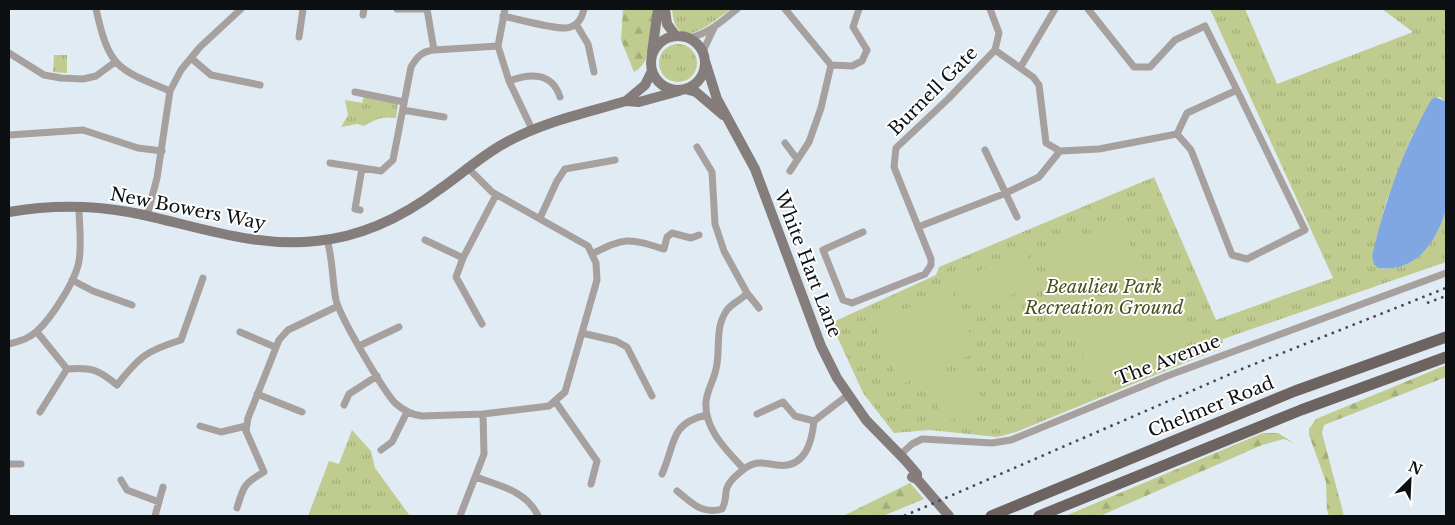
<svg xmlns="http://www.w3.org/2000/svg" width="1455" height="525" font-family="'Libre Baskerville',serif">
	<defs>
		<pattern id="grass-tufts" width="24" height="20" patternUnits="userSpaceOnUse" patternTransform="scale(1.25)"><rect width="24" height="20" fill="#bfcb8f"/><path d="M3 7l-1-3M5 7V3M7 7l1-3M15 17l-1-3M17 17v-4M19 17l1-3" fill="none" stroke="#a3ad7a"/></pattern>
		<pattern id="forest-firs" width="22" height="20" patternUnits="userSpaceOnUse" patternTransform="scale(1.25)"><rect width="22" height="20" fill="#bfcb8f"/><path d="M5 1l3.5 6h-7zM16 11l3.5 6h-7z" fill="#a3ad7a"/></pattern>
	</defs>
	<rect width="100%" height="100%" fill="#e1ebf4"/>
	<path fill="url(#grass-tufts)" d="M672,9H731C710,23 676,56 672,9Z
		M1210,9H1245L1277,84L1413,32L1382,9H1446V109L1445,101L1440,97L1433,98L1412,136L1386,202L1372,256L1378,268C1415,273 1436,242 1446,210V262L1223,339L1221,348L1016,432L997,437L930,430L894,433L863,393L831,323L936,275L939,267L1154,177L1216,320L1333,278Z
		M659 63a19 19 0 1 1 38 0a19 19 0 1 1-38 0Z
		M54,55H67V73L53,72Z
		M364,96L398,103L396,118C382,116 375,119 364,126L357,124L341,127L348,115L345,100L362,103Z
		M352,430L371,451L375,468L410,516H308L329,461L339,464Z"/>
	<path fill="url(#forest-firs)" d="M623,9H655C652,27 653,63 634,72L621,40Z
		M1446,365V377L1324,425L1322,433L1344,516H1329L1327,510L1326,482L1309,435V429L1316,419Z
		M1263,433H1278L1294,443L1284,439L1262,445L1100,516H1065Z
		M910,483L924,499L883,516H843Z"/>
	<path fill="#bfcb8f" d="M1120,220L1141,270L1060,303L1039,254Z
		M1026,251L1039,283L973,311L959,279Z
		M1164,273L1193,341L1094,383L1065,314Z
		M951,290L978,352L900,385L874,322Z
		M968,365L985,406L945,423L928,382Z"/>
	<path fill="#80a7e2" d="M1435,97L1445,101L1446,109V210C1436,242 1416,273 1378,268L1374,264L1372,256C1385,200 1403,150 1431,100Z"/>
	<g fill="none" stroke-linecap="round" stroke-linejoin="round">
		<path stroke="#a6a09f" stroke-width="7" d="M96,9C109,67 116,69 170,91
			M397,9H425
			M427,9L434,50L498,46
			M505,9L498,46L509,81L532,129
			M785,9L831,65L852,66L862,61L867,50L853,27L859,9
			M1088,9L1134,67H1150L1175,40L1205,26L1237,90
			M363,15L364,9
			M503,16C518,19 553,29 566,28C577,27 582,18 584,9
			M576,24L588,44L594,72
			M299,37L303,9
			M686,38C706,36 722,21 737,9
			M995,50L1033,77L1039,85L1046,143L1060,151L1099,149L1177,134
			M9,53L44,75L61,78L83,79L96,76L115,62
			M702,53L714,28
			M191,58L211,75L260,85
			M1020,68L1055,9
			M509,81C530,73 552,72 560,97
			M1237,90L1305,230L1247,259L1232,255L1191,150L1177,134L1187,113Z
			M355,92L404,102
			M403,110L444,117
			M9,135L83,130L138,148L162,151
			M785,143L797,159
			M697,147L712,172L715,224L724,251L747,293C742,300 733,302 727,310C714,328 721,349 716,369C714,380 707,390 706,402C704,429 727,451 744,469C756,460 764,463 777,465C805,469 812,442 814,421L848,395
			M985,150L1017,217
			M330,163L381,171L393,160L411,67C417,57 422,51 434,50
			M790,171L809,142L821,108L831,65
			M360,210L355,209L362,168
			M147,216L157,178L170,91L181,70L200,47L241,9
			M540,218L557,181L565,169L615,160
			M918,227L1006,193L1039,177L1060,151
			M863,232L823,250L843,300L852,303L925,274L931,265V259L894,167L896,148L948,99L995,50L999,33L990,9
			M327,240C333,259 332,280 336,300C340,317 383,390 395,403C403,410 412,415 422,416L483,414L549,406L565,392L597,280L596,263L588,246L492,192L467,167
			M425,240L463,258
			M592,254C626,237 628,238 664,249L667,237L672,233L691,238L699,235
			M72,280L93,291L132,305
			M747,293L759,308
			M482,324L456,277L463,258L496,195
			M37,332L67,369L40,412
			M240,332L275,347
			M582,333L616,341L627,347L652,396
			M9,344C19,341 29,339 37,331C51,319 76,280 79,261C82,244 79,224 79,207
			M359,346L399,327
			M67,369C92,367 99,370 117,385C140,356 146,351 181,340L203,278
			M257,394L302,412
			M555,401L597,461L591,484
			M344,405L349,394L377,376
			M757,414L783,402L795,416L814,421
			M200,426L221,432L246,426
			M381,450L392,442L407,412
			M900,455L912,444L922,439L992,443L1011,440L1167,376L1446,273
			M9,464H21
			M662,474C676,443 669,424 706,415
			M476,477C500,486 527,491 538,516
			M121,480L127,490L159,502
			M677,491C692,503 702,515 722,509C726,502 725,500 726,492C727,482 737,475 744,469
			M237,508C243,487 244,483 264,472L246,431L248,418L279,340L288,330L338,306
			M155,516L163,487
			M460,516L484,454L483,414"/>
		<path stroke="#857d7b" stroke-width="10" d="M665,9L667,24L676,36
			M651 63a27 27 0 1 1 54 0a27 27 0 1 1-54 0Z
			M652,53L658,9
			M705,61L717,99L755,169L821,346L837,378L866,420L905,460L917,474V479
			M685,89L696,92L723,115
			M626,101L645,85L652,71
			M9,212C49,205 89,205 129,212C192,224 250,248 316,241C361,237 404,216 440,189C462,174 481,156 505,143C542,122 586,113 626,101L639,102L679,91
			M912,477L917,479L949,516"/>
		<path stroke="#6d6461" stroke-width="11" d="M991,516L1295,391L1446,337
			M1039,516L1301,410L1446,357"/>
		<path stroke="#43484c" stroke-width="2.5" stroke-dasharray="2.5 5" stroke-linecap="butt" d="M1427,303L1446,296
			M904,516L1242,369L1446,288"/>
	</g>
	<g text-anchor="middle" stroke-width="4" stroke-linejoin="round" paint-order="stroke">
		<g font-size="18" fill="#0d1013" stroke="#fff">
			<text transform="translate(933 91) rotate(-45)" y="6">Burnell Gate</text>
			<text transform="translate(188 209) rotate(11)" y="6">New Bowers Way</text>
			<text transform="translate(808 264) rotate(69)" y="6">White Hart Lane</text>
			<text transform="translate(1168 360) rotate(-21)" y="6">The Avenue</text>
			<text transform="translate(1211 407) rotate(-22)" y="6">Chelmer Road</text>
		</g>
		<g font-size="18" font-style="italic" fill="#4a511c" stroke="#fff">
			<text x="1104" y="293">Beaulieu Park<tspan x="1104" dy="21">Recreation Ground</tspan></text>
		</g>
	</g>
	<rect width="1455" height="525" fill="none" stroke="#0d1013" stroke-width="20"/>
	<g transform="translate(1410 480) rotate(24)" stroke="#ffffff" stroke-width="4" paint-order="stroke">
	<path d="M0-4L9 19L0 12L-9 19Z" fill="#0d1013"/>
	<text y="-8" font-size="14" font-weight="bold" text-anchor="middle" fill="#0d1013">N</text>
	</g>
</svg>
